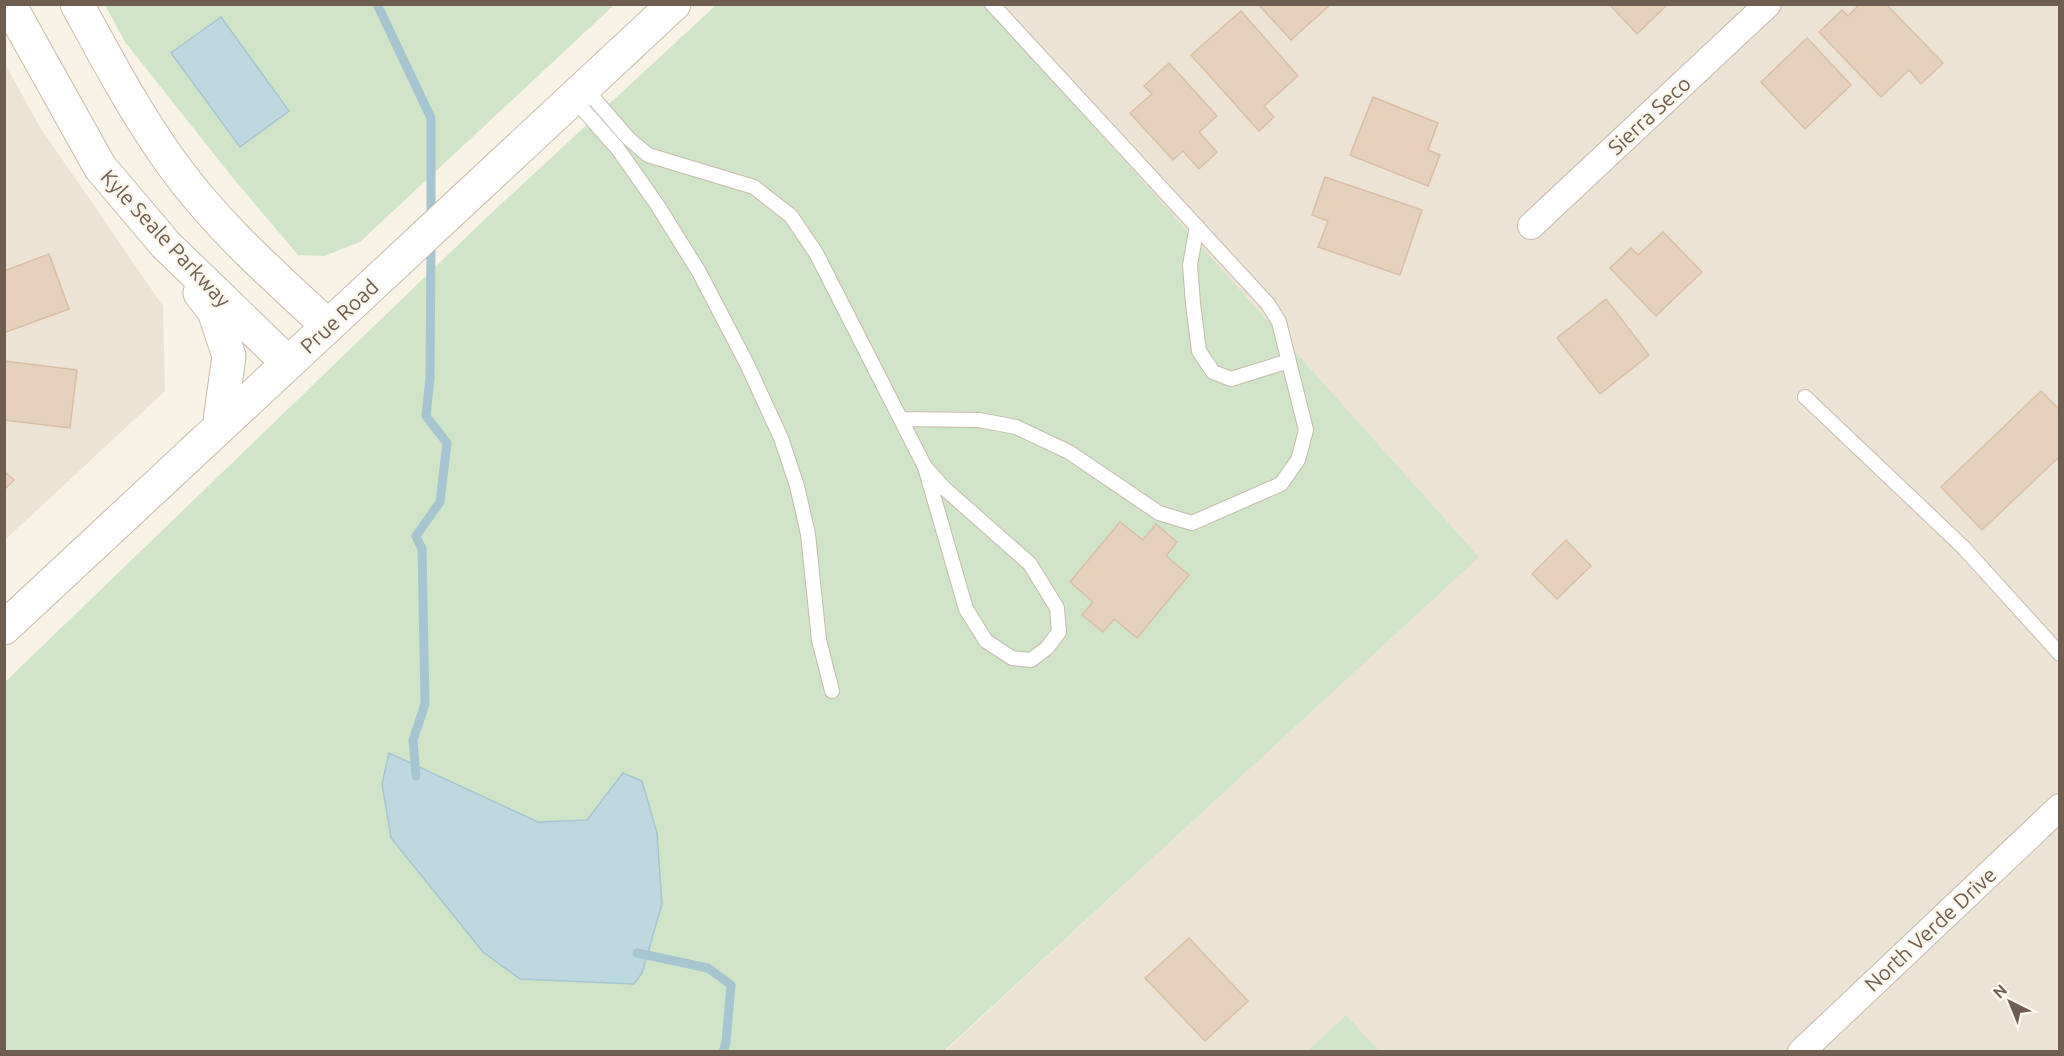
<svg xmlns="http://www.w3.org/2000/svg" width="2064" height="1056" font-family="Ubuntu,sans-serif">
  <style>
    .residential { fill: #ede3d4 }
    .green { fill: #d0e5c7 }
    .water { fill: #bdd8e0; stroke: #a5c6d0; stroke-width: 1.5 }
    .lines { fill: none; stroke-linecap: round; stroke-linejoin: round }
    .stream { stroke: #a5c6d0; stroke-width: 9 }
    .building { fill: #e6d1bd; stroke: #dbbea4; stroke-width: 1.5 }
    .lane-casing { stroke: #c6baac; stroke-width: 16 }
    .street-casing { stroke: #c6baac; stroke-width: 28 }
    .secondary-casing { stroke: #c9bbaa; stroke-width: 35 }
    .lane { stroke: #fff; stroke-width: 14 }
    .street { stroke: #fff; stroke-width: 26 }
    .secondary { stroke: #fff; stroke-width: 33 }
    .labels { text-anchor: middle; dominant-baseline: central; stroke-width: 4.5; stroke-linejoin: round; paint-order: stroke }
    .street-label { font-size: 21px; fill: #6f5d4f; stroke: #fcf7ec }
  </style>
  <rect width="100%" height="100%" fill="#f9f3e6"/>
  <path class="residential" d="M 985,5 L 2059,5 L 2059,1051 L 944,1052 L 1478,557 Z
    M 4,62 L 40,127 L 163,306 L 165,391 L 5,540 Z"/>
  <path class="green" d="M 105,5 L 614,5 L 360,242 L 324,256 L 298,255 L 233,178 L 125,42 Z
    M 716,5 L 985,5 L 1479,557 L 944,1051 L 5,1051 L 4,683 L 486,218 Z
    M 1346,1015 L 1379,1051 L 1308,1051 Z"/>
  <path class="water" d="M 221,17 L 289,111 L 240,147 L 171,53 Z
    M 389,753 L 538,822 L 587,820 L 623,773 L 642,781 L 657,833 L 662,904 L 642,973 L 634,984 L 520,979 L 483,952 L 391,838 L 382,784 Z"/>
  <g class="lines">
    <path class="stream" d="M 377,4 L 431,118 L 431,218
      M 416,776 L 413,740 L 425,704 L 422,549 L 416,536 L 440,502 L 447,443 L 426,416 L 430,378 L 431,241
      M 637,953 L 708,968 L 731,985 L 726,1042 L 723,1052"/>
  </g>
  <path class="building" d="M 1258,4 L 1331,4 L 1291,40 Z
    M 1609,4 L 1668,4 L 1637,34 Z
    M 1860,4 L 1886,4 L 1943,63 L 1921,84 L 1909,70 L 1881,97 L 1819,32 L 1842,10 L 1848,16 Z
    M 1241,11 L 1298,76 L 1264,106 L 1274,117 L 1259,131 L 1191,55 Z
    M 1807,38 L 1851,85 L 1805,129 L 1761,82 Z
    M 1169,63 L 1217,116 L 1199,132 L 1217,152 L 1199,169 L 1183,151 L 1173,160 L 1130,113 L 1152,94 L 1144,86 Z
    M 1373,97 L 1438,123 L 1428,150 L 1440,155 L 1428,186 L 1350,155 Z
    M 1325,177 L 1422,210 L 1400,275 L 1318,247 L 1328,221 L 1312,215 Z
    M 1663,232 L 1702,272 L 1656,316 L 1610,268 L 1631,248 L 1638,255 Z
    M 49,254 L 69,309 L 6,332 L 4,328 L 4,271 Z
    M 1606,299 L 1649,355 L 1600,394 L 1557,338 Z
    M 4,361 L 77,370 L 70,428 L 4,420 Z
    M 2041,391 L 2060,410 L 2060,456 L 1982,530 L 1941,487 Z
    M 4,471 L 14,480 L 4,490 Z
    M 1120,522 L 1143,540 L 1156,524 L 1177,542 L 1166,556 L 1189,575 L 1137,638 L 1114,619 L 1103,632 L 1082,615 L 1093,602 L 1070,582 Z
    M 1566,540 L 1591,566 L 1557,599 L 1532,574 Z
    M 1189,938 L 1248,1001 L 1205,1041 L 1145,978 Z"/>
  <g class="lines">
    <g class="lane-casing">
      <path id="lane" d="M 584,87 L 628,138 L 648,155 L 754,187 L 791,216 L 816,253 L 925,467 L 944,488 L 1030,564 L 1057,608 L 1059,632 L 1047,648 L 1031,660 L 1012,658 L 986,641 L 966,609 L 925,467
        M 573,98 L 618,149 L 658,206 L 699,272 L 747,364 L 781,438 L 797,486 L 808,534 L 819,640 L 832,691
        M 1197,226 L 1190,265 L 1193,303 L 1199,351 L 1213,372 L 1231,379 L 1289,361
        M 1805,397 L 1963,547 L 2060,654
        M 901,419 L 979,420 L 1016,427 L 1069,452 L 1159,513 L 1192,523 L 1281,484 L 1298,460 L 1306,430 L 1279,322 L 1268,304 L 992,4"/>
    </g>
    <g class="street-casing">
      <path id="street" d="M 1531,226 L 1768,4
        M 1801,1052 L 2060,807"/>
    </g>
    <g class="secondary-casing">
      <path id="secondary" d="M 9,4 L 100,167 L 166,245 L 288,363
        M 77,4 C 107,59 136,114 173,165 C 217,226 273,275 328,326
        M 200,293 L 214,311 L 229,356 L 219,428
        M 4,628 L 674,4"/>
    </g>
    <use href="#lane" class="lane"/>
    <use href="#street" class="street"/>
    <use href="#secondary" class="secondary"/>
  </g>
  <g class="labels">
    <g class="street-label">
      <text transform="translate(1649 115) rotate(-43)">Sierra Seco</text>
      <text transform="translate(166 238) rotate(47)">Kyle Seale Parkway</text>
      <text transform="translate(339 316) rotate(-43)">Prue Road</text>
      <text transform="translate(1930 929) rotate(-43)">North Verde Drive</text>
    </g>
  </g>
  <rect width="2064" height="1056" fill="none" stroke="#6f5d4f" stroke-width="12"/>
  <g transform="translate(2010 1002) rotate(317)" stroke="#fcf7ec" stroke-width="4.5" paint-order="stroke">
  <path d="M0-4.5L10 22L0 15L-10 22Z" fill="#6f5d4f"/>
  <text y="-9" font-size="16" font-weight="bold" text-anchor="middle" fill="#6f5d4f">N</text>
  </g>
</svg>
